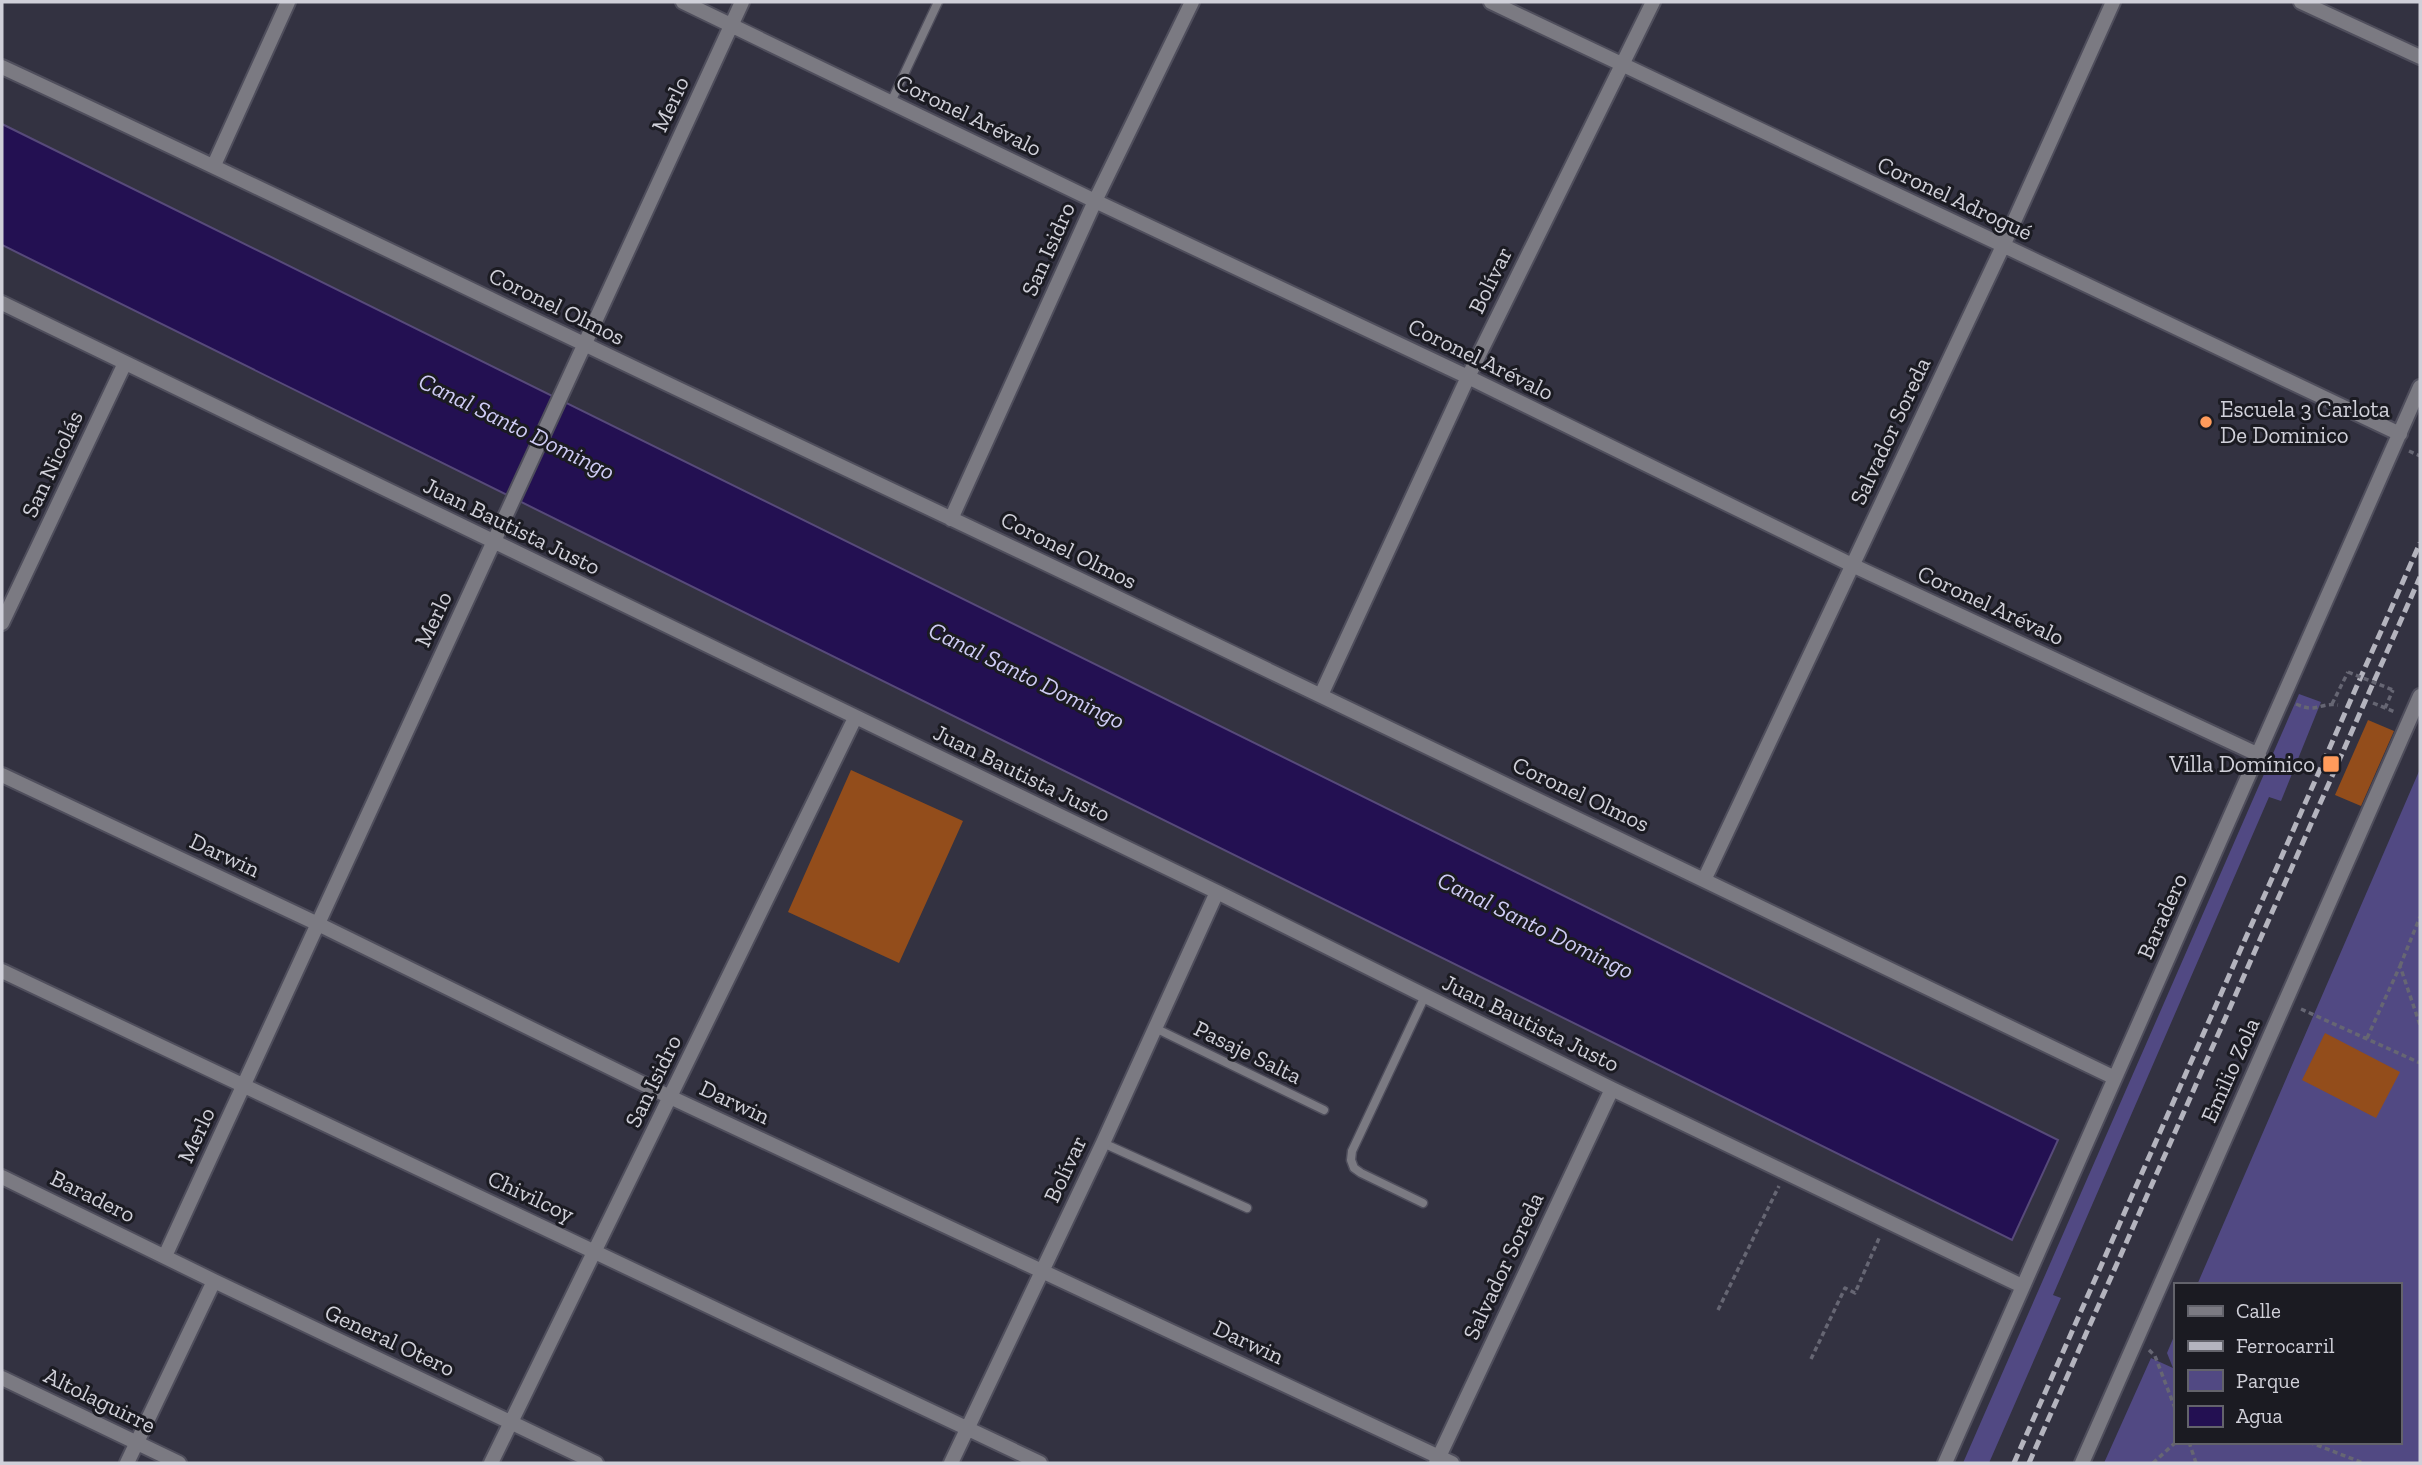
<svg xmlns="http://www.w3.org/2000/svg" width="2422" height="1465" font-family="'Zilla Slab',serif">
  <style>
    .green { fill: #514983 }
    .water { fill: #231052; stroke: #574a7a; stroke-width: 2 }
    .building { fill: #934d1b }
    .lines { fill: none; stroke-linecap: round; stroke-linejoin: round }
    .service-casing { stroke: #4f4e5c; stroke-width: 11 }
    .minor-casing { stroke: #4f4e5c; stroke-width: 18 }
    .path { stroke: #666673; stroke-width: 3.5; stroke-dasharray: 5 3.5; stroke-linecap: butt }
    .service { stroke: #7b7a82; stroke-width: 8 }
    .minor { stroke: #7b7a82; stroke-width: 14 }
    .rail { stroke: #b4b4be; stroke-width: 5; stroke-dasharray: 10 5; stroke-linecap: butt }
    .path-bridge { stroke: #666673; stroke-width: 3.5; stroke-dasharray: 5 3.5; stroke-linecap: butt }
    .poi-dot { fill: #ff9b5b; stroke: #1b1b22; stroke-width: 2.5 }
    .labels { text-anchor: middle; dominant-baseline: central; stroke-width: 6; stroke-linejoin: round; paint-order: stroke }
    .street-label { font-size: 23px; fill: #d0d0d9; stroke: #1b1b22 }
    .poi-label { font-size: 23px; fill: #d0d0d9; stroke: #1b1b22; text-anchor: start }
    .water-label { font-size: 24px; font-style: italic; fill: #cfccf5; stroke: #1b1b22 }
  </style>
  <rect width="100%" height="100%" fill="#333241"/>
  <path class="green" d="M 2299,694 L 2321,702 L 2281,801 L 2269,797 L 2053,1295 L 2061,1298 L 1989,1463 L 1963,1463 Z
    M 2420,769 L 2420,1463 L 2104,1463 L 2151,1358 L 2173,1368 L 2167,1353 L 2175,1334 L 2175,1442 L 2399,1442 L 2399,1285 L 2197,1285 Z"/>
  <path class="water" d="M 2,124 L 2058,1140 L 2012,1240 L 2,245 Z"/>
  <path class="building" d="M 2368,720 L 2394,731 L 2361,806 L 2335,795 Z
    M 851,770 L 963,821 L 899,963 L 788,912 Z
    M 2325,1033 L 2400,1072 L 2376,1118 L 2302,1080 Z"/>
  <g class="lines">
    <g class="service-casing">
      <path id="service" d="M 891,102 L 938,2
        M 1155,1028 L 1324,1110
        M 1103,1143 L 1247,1208
        M 1423,1203 L 1361,1173 L 1354,1168 L 1351,1160 L 1352,1151 L 1425,996"/>
    </g>
    <g class="minor-casing">
      <path id="minor" d="M 683,2 L 1095,201 L 1468,377 L 1852,565 L 2259,755
        M 1491,2 L 2400,434
        M 2301,2 L 2420,57
        M 2,67 C 233,174 462,286 693,396 C 1168,621 1642,847 2115,1078
        M 214,165 L 288,2
        M 2,303 L 1217,892 L 1612,1089 L 2022,1286
        M 951,519 L 1095,201 L 1192,2
        M 2,623 L 125,363
        M 1321,695 L 1468,377 L 1653,2
        M 2,775 L 318,924 L 670,1097 L 1452,1463
        M 1705,878 L 2003,246 L 2113,2
        M 2,971 L 1040,1463
        M 2,1177 L 214,1281 L 596,1463
        M 165,1256 L 742,2
        M 2,1378 L 179,1463
        M 127,1463 L 214,1281
        M 491,1463 L 855,718
        M 951,1463 L 1103,1143 L 1217,892
        M 1436,1463 L 1612,1089
        M 1945,1463 L 2420,387
        M 2082,1463 L 2420,696"/>
    </g>
    <path class="path" d="M 2409,451 L 2420,456
      M 2373,703 L 2395,712
      M 2296,704 C 2318,714 2319,702 2338,705
      M 2332,704 L 2348,672
      M 2385,708 L 2393,690
      M 2400,966 L 2420,917
      M 2301,1009 L 2420,1063
      M 2367,1038 L 2400,966 L 2420,1025
      M 1718,1310 L 1779,1186
      M 2149,1350 L 2155,1356 L 2175,1408
      M 1811,1359 L 1845,1288 L 1855,1293 L 1880,1236
      M 2189,1442 L 2196,1463
      M 2309,1442 L 2363,1463
      M 2153,1463 L 2176,1442"/>
    <use href="#service" class="service"/>
    <use href="#minor" class="minor"/>
    <path class="rail" d="M 2014,1463 L 2420,543
      M 2029,1463 L 2420,577"/>
    <path class="path-bridge" d="M 2348,672 L 2393,690"/>
  </g>
  <g class="poi-dot">
    <circle cx="2206" cy="422" r="7"/>
    <rect x="2322" y="755" width="18" height="18" rx="3.5"/>
  </g>
  <g class="labels">
    <g class="street-label">
      <text transform="translate(670 104) rotate(-65)">Merlo</text>
      <text transform="translate(969 115) rotate(26)">Coronel Arévalo</text>
      <text transform="translate(1955 198) rotate(25)">Coronel Adrogué</text>
      <text transform="translate(1048 249) rotate(-66)">San Isidro</text>
      <text transform="translate(1490 280) rotate(-64)">Bolívar</text>
      <text transform="translate(557 306) rotate(26)">Coronel Olmos</text>
      <text transform="translate(1481 359) rotate(26)">Coronel Arévalo</text>
      <text transform="translate(1890 431) rotate(-65)">Salvador Soreda</text>
      <text transform="translate(52 464) rotate(-65)">San Nicolás</text>
      <text transform="translate(512 526) rotate(26)">Juan Bautista Justo</text>
      <text transform="translate(1069 550) rotate(26)">Coronel Olmos</text>
      <text transform="translate(1991 605) rotate(25)">Coronel Arévalo</text>
      <text transform="translate(433 619) rotate(-65)">Merlo</text>
      <text transform="translate(1022 773) rotate(26)">Juan Bautista Justo</text>
      <text transform="translate(1581 794) rotate(25)">Coronel Olmos</text>
      <text transform="translate(225 855) rotate(25)">Darwin</text>
      <text transform="translate(2162 916) rotate(-66)">Baradero</text>
      <text transform="translate(1531 1023) rotate(26)">Juan Bautista Justo</text>
      <text transform="translate(1248 1052) rotate(26)">Pasaje Salta</text>
      <text transform="translate(2230 1070) rotate(-66)">Emilio Zola</text>
      <text transform="translate(653 1081) rotate(-64)">San Isidro</text>
      <text transform="translate(735 1102) rotate(25)">Darwin</text>
      <text transform="translate(196 1135) rotate(-65)">Merlo</text>
      <text transform="translate(1065 1169) rotate(-65)">Bolívar</text>
      <text transform="translate(93 1196) rotate(26)">Baradero</text>
      <text transform="translate(531 1196) rotate(25)">Chivilcoy</text>
      <text transform="translate(1503 1266) rotate(-65)">Salvador Soreda</text>
      <text transform="translate(390 1340) rotate(25)">General Otero</text>
      <text transform="translate(1249 1342) rotate(25)">Darwin</text>
      <text transform="translate(100 1400) rotate(26)">Altolaguirre</text>
    </g>
    <g class="poi-label">
      <text x="2220" y="409">Escuela 3 Carlota<tspan x="2220" dy="26">De Dominico</tspan></text>
      <text x="2315" y="764" text-anchor="end">Villa Domínico</text>
    </g>
    <g class="water-label">
      <text transform="translate(517 426) rotate(26)">Canal Santo Domingo</text>
      <text transform="translate(1027 675) rotate(26)">Canal Santo Domingo</text>
      <text transform="translate(1536 925) rotate(26)">Canal Santo Domingo</text>
    </g>
  </g>
  <rect width="2422" height="1465" fill="none" stroke="#d0d0d9" stroke-width="7"/>
  <rect x="2174" y="1283" width="228" height="161" fill="#1b1b22" stroke="#63636b" stroke-width="2"/>
  <rect x="2188" y="1306" width="35" height="10" fill="#7b7a82" stroke="#63636b" stroke-width="2"/>
  <text x="2236" y="1318" font-size="21" fill="#d0d0d9">Calle</text>
  <rect x="2188" y="1341" width="35" height="10" fill="#b4b4be" stroke="#63636b" stroke-width="2"/>
  <text x="2236" y="1353" font-size="21" fill="#d0d0d9">Ferrocarril</text>
  <rect x="2188" y="1370" width="35" height="21" fill="#514983" stroke="#63636b" stroke-width="2"/>
  <text x="2236" y="1388" font-size="21" fill="#d0d0d9">Parque</text>
  <rect x="2188" y="1406" width="35" height="21" fill="#231052" stroke="#63636b" stroke-width="2"/>
  <text x="2236" y="1423" font-size="21" fill="#d0d0d9">Agua</text>
</svg>
